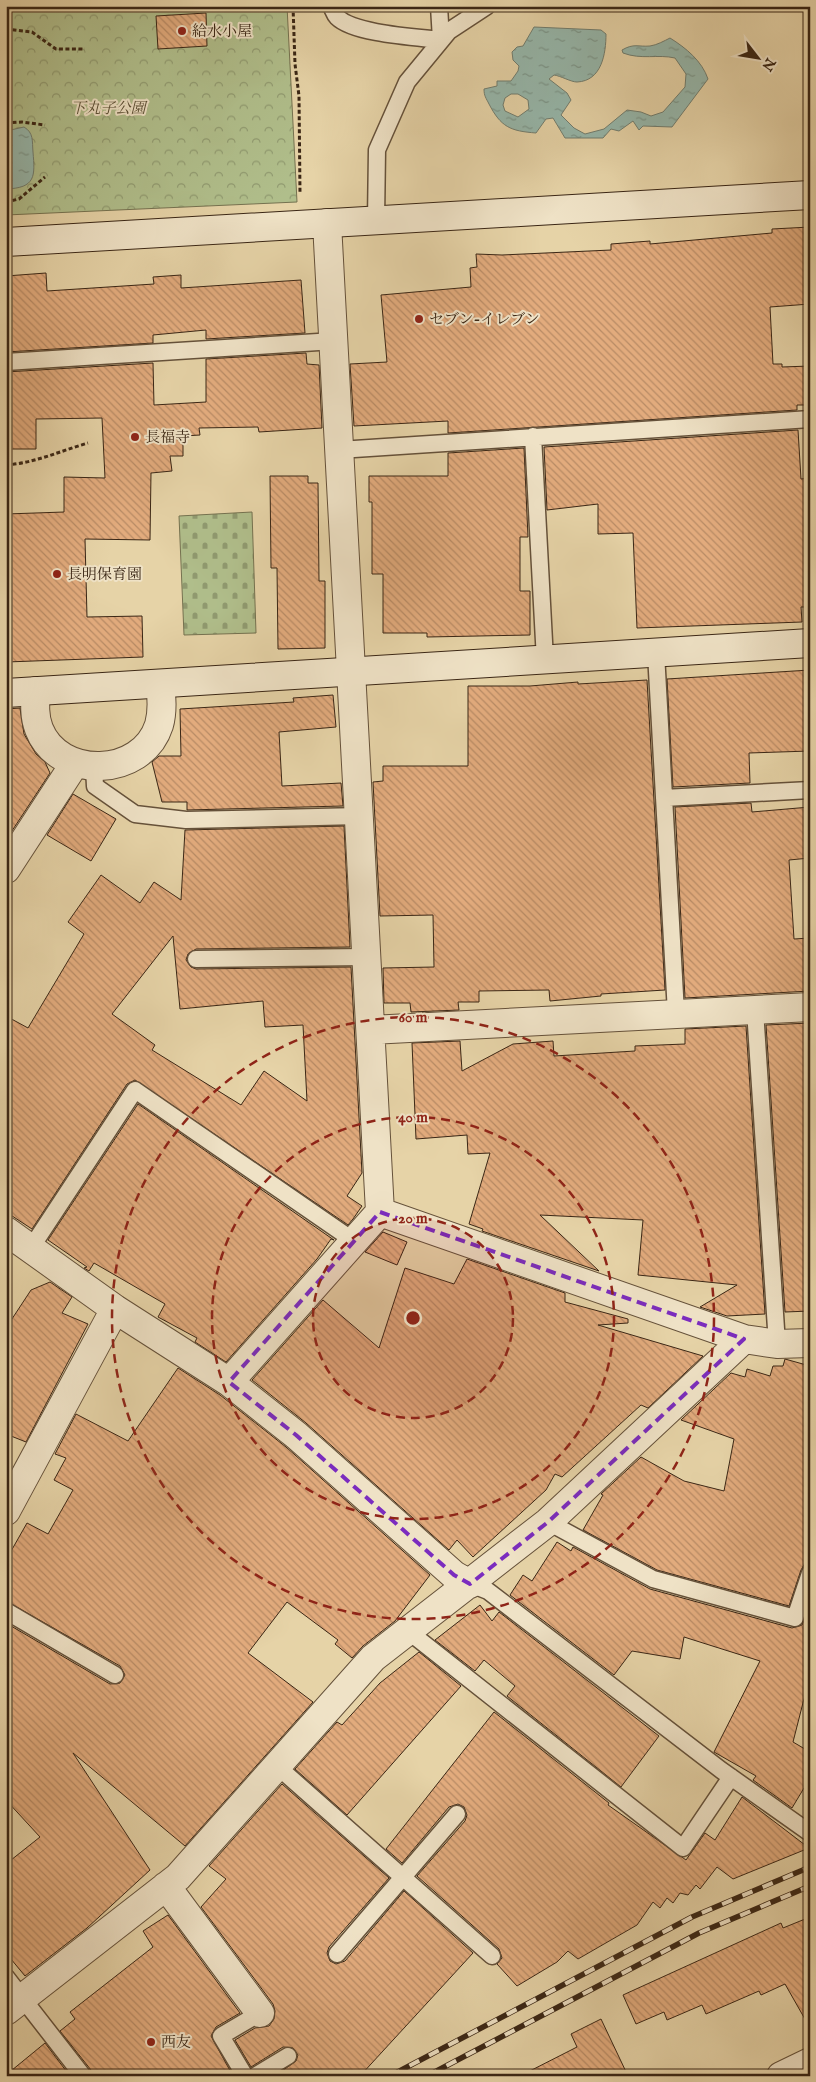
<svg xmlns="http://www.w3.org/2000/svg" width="816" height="2082" font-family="'IM FELL English','Noto Serif JP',serif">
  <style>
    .cemetery { fill: url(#cemetery-stones); stroke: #757250 }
    .park { fill: url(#park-crowns); stroke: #757250 }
    .water { fill: url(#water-ripples); stroke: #717d6f; fill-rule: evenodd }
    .building { fill: url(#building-back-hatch); stroke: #3a2615; fill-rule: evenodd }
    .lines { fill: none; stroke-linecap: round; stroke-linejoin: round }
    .lane-casing { stroke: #65513a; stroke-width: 19 }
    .street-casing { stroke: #65513a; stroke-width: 30 }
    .secondary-casing { stroke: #3a2615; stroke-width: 30 }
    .path { stroke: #3a2615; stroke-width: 3; stroke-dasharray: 4 2.5; stroke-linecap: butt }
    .lane { stroke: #efe2c6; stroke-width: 16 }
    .street { stroke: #efe2c6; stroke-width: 28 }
    .secondary { stroke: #efe2c6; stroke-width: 28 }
    .rail-casing { stroke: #3a2615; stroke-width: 5.5 }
    .rail { stroke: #efe2c6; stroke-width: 4; stroke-dasharray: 11; stroke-linecap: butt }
    .marked { fill: none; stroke: #7b2cbf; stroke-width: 4; stroke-dasharray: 10 6; stroke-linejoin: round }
    .ring { fill: none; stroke: #8f2418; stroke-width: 2.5; stroke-dasharray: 9 6 }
    .poi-dot { fill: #8f2418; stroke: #efe2c6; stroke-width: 2 }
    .labels { text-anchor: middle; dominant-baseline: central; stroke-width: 4; stroke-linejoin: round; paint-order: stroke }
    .poi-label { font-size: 15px; fill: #3a2615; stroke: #efe2c6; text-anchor: start }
    .park-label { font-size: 15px; font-style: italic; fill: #584c32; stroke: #efe2c6 }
    .centre { fill: #8f2418; stroke: #efe2c6; stroke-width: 2.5 }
    .ring-label { font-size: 15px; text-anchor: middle; font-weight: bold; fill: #8f2418; stroke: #efe2c6; stroke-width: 4; stroke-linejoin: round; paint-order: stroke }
  </style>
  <defs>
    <pattern id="cemetery-stones" width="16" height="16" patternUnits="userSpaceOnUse" patternTransform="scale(1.25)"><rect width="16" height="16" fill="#b0be8b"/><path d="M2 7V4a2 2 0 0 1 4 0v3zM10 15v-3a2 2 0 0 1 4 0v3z" fill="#909a70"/></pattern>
    <pattern id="park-crowns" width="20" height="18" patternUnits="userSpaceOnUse" patternTransform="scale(1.25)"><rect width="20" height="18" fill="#b0be8b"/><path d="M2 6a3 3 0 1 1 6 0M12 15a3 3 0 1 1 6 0" fill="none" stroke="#909a70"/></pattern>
    <pattern id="water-ripples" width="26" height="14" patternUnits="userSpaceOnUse" patternTransform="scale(1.25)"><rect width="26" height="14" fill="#96b7ab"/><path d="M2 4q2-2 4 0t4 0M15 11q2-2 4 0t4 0" fill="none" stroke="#7b958a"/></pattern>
    <pattern id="building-back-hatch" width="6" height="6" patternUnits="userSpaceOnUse" patternTransform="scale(1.25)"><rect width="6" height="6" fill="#e2ab7d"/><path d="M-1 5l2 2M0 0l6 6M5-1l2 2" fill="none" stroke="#b88b65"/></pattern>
  </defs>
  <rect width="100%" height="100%" fill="#e6d3a7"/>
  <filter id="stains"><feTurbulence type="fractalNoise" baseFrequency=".004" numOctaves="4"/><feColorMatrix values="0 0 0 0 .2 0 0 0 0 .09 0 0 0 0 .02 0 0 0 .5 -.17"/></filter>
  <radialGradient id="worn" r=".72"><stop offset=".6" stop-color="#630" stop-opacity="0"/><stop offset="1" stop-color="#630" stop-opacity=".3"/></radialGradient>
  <path class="cemetery" d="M 252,512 L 256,633 L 184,635 L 179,516 Z"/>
  <path class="park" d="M 6,6 L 287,6 L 297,202 L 6,215 Z"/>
  <path class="water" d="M 534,27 L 601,30 L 606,34 C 606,53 602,81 577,82 C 571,82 561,76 554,75 L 549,79 L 567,93 L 571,100 L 561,115 L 574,128 L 585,134 L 604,129 L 627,110 L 641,112 L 651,116 L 663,112 L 685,87 L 686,74 L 675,58 C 658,54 641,60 623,53 L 622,50 C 634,43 638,47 650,46 C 657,45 664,41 670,38 C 686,48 702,61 708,79 L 672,127 L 643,126 L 639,130 L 633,121 L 619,131 L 611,129 L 603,138 L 565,138 L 553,118 L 546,119 L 536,133 C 510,131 501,127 489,104 C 486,98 484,96 484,89 L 497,86 L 497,81 L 511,81 L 518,71 L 519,66 L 513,60 L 512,52 L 517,47 L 523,46 ZM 511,94 L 518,94 L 528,100 L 529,109 L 518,117 L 505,111 L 503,105 L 505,98 Z
    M 24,127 C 34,133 32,141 33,152 C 35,176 36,188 6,189 L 6,131 Z"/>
  <path class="building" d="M 206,13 L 207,46 L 158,49 L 156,16 Z
    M 810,227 L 810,304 L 770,307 L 773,364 L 782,364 L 782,367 L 810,366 L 810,405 L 797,405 L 797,410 L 448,433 L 448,421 L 354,426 L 350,364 L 387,362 L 381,295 L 471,287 L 470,268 L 477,267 L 476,254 L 502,255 L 611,250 L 611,244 L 650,241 L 650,244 L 772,233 L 772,229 Z
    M 46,273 L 47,291 L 154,284 L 153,277 L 181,275 L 181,288 L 301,280 L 305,333 L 206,339 L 206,330 L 153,335 L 153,343 L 6,352 L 6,276 Z
    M 306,353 L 307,364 L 319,365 L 322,428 L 259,432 L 258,427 L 199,428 L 200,435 L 183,436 L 183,456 L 170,456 L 172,471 L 151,473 L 150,540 L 85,539 L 87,617 L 142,616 L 143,657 L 6,662 L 6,514 L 64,512 L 64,477 L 105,478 L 102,418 L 36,419 L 36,449 L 6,449 L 6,372 L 153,363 L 154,405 L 206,402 L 206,359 Z
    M 798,430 L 801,479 L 810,478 L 810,607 L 801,607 L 802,622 L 637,628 L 633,533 L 598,534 L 598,504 L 547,510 L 544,447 Z
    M 524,448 L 528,537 L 520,537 L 520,591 L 530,591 L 530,635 L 427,637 L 427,633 L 383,633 L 383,574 L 372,574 L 372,502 L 369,502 L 369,476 L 448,476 L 448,453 Z
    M 270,476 L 308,476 L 308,483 L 318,483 L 319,581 L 325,581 L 325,648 L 278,649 L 277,568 L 271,568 Z
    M 810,670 L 810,751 L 749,753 L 750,783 L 673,787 L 667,679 Z
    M 647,680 L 665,990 L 601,994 L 601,996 L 550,1001 L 549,990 L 479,991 L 479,1002 L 458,1002 L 459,1010 L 411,1012 L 410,1003 L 384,1003 L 383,968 L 434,967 L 433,915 L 380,916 L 373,782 L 383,781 L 383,766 L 468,766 L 468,686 L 530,686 L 578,682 L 578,684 Z
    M 333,695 L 336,727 L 279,732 L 282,786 L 341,783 L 343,806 L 187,810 L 187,802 L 162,802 L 152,762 L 159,756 L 181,756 L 180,709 L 294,702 L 293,698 Z
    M 20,708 L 24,734 L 36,754 L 45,762 L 50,773 L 6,840 L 6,709 Z
    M 73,794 L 116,819 L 91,861 L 47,835 Z
    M 751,803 L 752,812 L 810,807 L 810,858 L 789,860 L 794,939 L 810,938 L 810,991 L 685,998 L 675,807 Z
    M 344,826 L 350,947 L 196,949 L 188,954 L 186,960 L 191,967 L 196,969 L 351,967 L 362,1173 L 347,1196 L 362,1206 L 353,1219 L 348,1225 L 135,1080 L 127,1084 L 32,1229 L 6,1212 L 6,1016 L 28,1028 L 84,934 L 68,922 L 101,875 L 140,903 L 154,882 L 181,900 L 185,830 ZM 173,936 L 180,1009 L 263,1001 L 265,1027 L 303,1025 L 307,1101 L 264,1071 L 241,1105 L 152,1050 L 155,1045 L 112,1014 Z
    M 810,1023 L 810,1311 L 785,1312 L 766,1025 Z
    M 746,1026 L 765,1314 L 727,1316 L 700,1307 L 737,1285 L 638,1275 L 643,1220 L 540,1215 L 599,1271 L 482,1231 L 483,1229 L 469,1224 L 490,1153 L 468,1154 L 467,1135 L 416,1139 L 412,1043 L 460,1041 L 462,1071 L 513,1044 L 553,1041 L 554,1056 L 635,1051 L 635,1046 L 685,1044 L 685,1029 Z
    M 138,1104 L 334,1240 L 331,1239 L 317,1259 L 226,1362 L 195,1342 L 197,1338 L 158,1317 L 165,1304 L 94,1263 L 89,1271 L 84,1268 L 87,1267 L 48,1240 Z
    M 383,1232 L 407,1242 L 397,1265 L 365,1252 Z
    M 467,1259 L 565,1293 L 565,1302 L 628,1319 L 628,1323 L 598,1325 L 703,1356 L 648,1408 L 641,1405 L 562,1477 L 555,1474 L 546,1490 L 473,1557 L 457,1540 L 449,1550 L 306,1423 L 252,1380 L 323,1300 L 379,1348 L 405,1268 L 454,1284 Z
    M 50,1282 L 72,1297 L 62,1313 L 88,1324 L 26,1442 L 6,1434 L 6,1328 L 31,1290 Z
    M 785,1359 L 810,1366 L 810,1530 L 804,1565 L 801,1570 L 789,1606 L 657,1570 L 583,1530 L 603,1495 L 601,1494 L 641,1457 L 684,1481 L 724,1491 L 734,1439 L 681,1420 L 731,1373 L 745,1377 L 747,1369 L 770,1376 L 773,1366 L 783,1366 Z
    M 178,1368 L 220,1395 L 286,1447 L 430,1575 L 395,1621 L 363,1646 L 352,1658 L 335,1644 L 338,1640 L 287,1602 L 248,1653 L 313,1702 L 185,1846 L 73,1753 L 150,1870 L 87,1928 L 25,1976 L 6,1953 L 6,1864 L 40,1837 L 6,1800 L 6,1623 L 110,1684 L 120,1683 L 125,1675 L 120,1666 L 6,1601 L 6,1560 L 27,1523 L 48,1534 L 73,1490 L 54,1480 L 66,1458 L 55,1454 L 76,1414 L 128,1441 Z
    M 557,1542 L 571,1551 L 573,1547 L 650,1589 L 792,1628 L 802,1625 L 810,1605 L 810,1692 L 806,1691 L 793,1742 L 810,1752 L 810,1778 L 792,1808 L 753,1780 L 756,1776 L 714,1752 L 760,1661 L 684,1637 L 680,1659 L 632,1651 L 614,1675 L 510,1595 L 523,1575 L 532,1581 Z
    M 480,1605 L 492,1621 L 499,1612 L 659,1736 L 621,1787 L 507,1696 L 515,1686 L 484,1660 L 475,1671 L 435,1640 Z
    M 419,1652 L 461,1686 L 347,1815 L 295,1769 L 337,1722 L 342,1725 L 380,1683 Z
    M 494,1712 L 609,1803 L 608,1805 L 686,1860 L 705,1833 L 715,1840 L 742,1797 L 809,1848 L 733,1879 L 717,1867 L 700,1889 L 696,1885 L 688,1895 L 680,1893 L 673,1903 L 667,1898 L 660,1908 L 653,1902 L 637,1925 L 578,1959 L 568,1951 L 557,1962 L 517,1986 L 497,1964 L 502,1958 L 499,1949 L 417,1876 L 465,1821 L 467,1815 L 464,1807 L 458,1804 L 449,1807 L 402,1863 L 386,1849 Z
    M 282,1784 L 389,1878 L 329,1947 L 327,1953 L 330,1961 L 336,1964 L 345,1961 L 404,1891 L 473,1953 L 360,2076 L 275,2076 L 296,2061 L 298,2055 L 293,2048 L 283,2047 L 251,2067 L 235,2040 L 255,2028 L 269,2026 L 274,2019 L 275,2011 L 273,2004 L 201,1907 L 226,1879 L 209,1866 Z
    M 168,1915 L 240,2013 L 216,2027 L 211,2036 L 233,2076 L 93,2076 L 91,2070 L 60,2031 L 75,2019 L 70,2012 L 153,1947 L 143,1931 Z
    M 810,1917 L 810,2028 L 785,1984 L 761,1995 L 759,1991 L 706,2014 L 702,2005 L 667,2020 L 664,2012 L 636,2024 L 623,1995 L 781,1923 L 783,1928 Z
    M 601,2019 L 628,2076 L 520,2076 L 577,2047 L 571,2034 Z
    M 45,2043 L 70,2076 L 6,2076 L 6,2075 Z"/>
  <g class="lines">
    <g class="lane-casing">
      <path id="lane" d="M 331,6 C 333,9 334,14 337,17 C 354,34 416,37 441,40 L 439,6
        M 376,220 L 377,150 L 407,82 L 449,31 L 487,6
        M 6,362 L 334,341
        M 533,436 L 545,660
        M 339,450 L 810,419
        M 656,653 L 676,1013
        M 94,767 L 95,786 L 135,814 L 186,820 L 360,816
        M 664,798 L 810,790
        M 196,959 L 366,957
        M 755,1010 L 777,1344
        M 31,1248 L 135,1090 L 354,1241
        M 548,1522 L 653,1579 L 795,1618 L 810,1573
        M 470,1584 L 488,1591 L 721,1770 L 810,1833
        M 6,1611 L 115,1675
        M 408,1631 L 683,1848 L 731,1777
        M 277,1766 L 492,1956
        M 337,1954 L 457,1814
        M 6,1977 L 83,2076
        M 245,2076 L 221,2036 L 260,2013
        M 255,2076 L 288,2056"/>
    </g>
    <g class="street-casing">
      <path id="street" d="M 36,691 C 35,704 34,716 39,729 C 59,780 142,778 159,725 C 163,711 162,698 160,684
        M 6,869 L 75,763
        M 371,1030 L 810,1007
        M 380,1212 L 744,1339
        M 6,1231 L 115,1309 L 229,1382 L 296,1435 L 454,1575 L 470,1584
        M 229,1382 L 380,1212 L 327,223
        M 6,1511 L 115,1309
        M 166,1886 L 260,2013
        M 6,2011 L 178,1877 L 373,1658 L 548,1522 L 744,1339 L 777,1344 L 810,1343
        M 781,2076 L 810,2062"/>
    </g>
    <g class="secondary-casing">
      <path id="secondary" d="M 6,242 L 810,195
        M 6,693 L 810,643"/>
    </g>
    <path class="path" d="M 293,6 L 295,64 L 299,96 L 300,193
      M 6,29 L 32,32 L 56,49 L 85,49
      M 6,123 L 22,122 L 45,125
      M 6,202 L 19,199 L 45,177
      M 6,465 C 35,463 60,451 88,443"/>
    <use href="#lane" class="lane"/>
    <use href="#street" class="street"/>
    <use href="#secondary" class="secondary"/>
    <g class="rail-casing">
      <path id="rail" d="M 390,2076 L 692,1917 L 810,1867
        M 427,2076 L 699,1933 L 810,1886"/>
    </g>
    <use href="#rail" class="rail"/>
  </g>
  <path class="marked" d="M 380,1212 L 744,1339 L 548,1522 L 470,1584 L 454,1575 L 296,1435 L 229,1382 Z"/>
  <circle cx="413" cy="1318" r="100" fill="#8f2418" fill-opacity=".12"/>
  <g class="ring">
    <circle cx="413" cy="1318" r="100"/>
    <circle cx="413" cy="1318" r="201"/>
    <circle cx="413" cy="1318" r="301"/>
  </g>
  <g class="poi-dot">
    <circle cx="182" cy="31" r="5"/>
    <circle cx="419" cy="319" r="5"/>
    <circle cx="135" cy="437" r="5"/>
    <circle cx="57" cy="574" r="5"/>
    <circle cx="151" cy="2042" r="5"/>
  </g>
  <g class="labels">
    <g class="poi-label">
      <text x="192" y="31">給水小屋</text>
      <text x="429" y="319">セブン-イレブン</text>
      <text x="145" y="437">長福寺</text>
      <text x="67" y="574">長明保育園</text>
      <text x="161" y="2042">西友</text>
    </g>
    <g class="park-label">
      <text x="108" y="108">下丸子公園</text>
    </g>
  </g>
  <circle cx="413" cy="1318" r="8" class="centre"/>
  <g class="ring-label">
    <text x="413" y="1022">60 m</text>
    <text x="413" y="1122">40 m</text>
    <text x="413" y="1223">20 m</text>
  </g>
  <rect width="816" height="2082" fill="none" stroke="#e6d3a7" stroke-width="25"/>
  <rect x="8" y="8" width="801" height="2067" fill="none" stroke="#3a2615" stroke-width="2.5"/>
  <rect x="12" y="12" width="791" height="2057" fill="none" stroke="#3a2615"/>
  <g transform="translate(758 58) rotate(121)" stroke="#efe2c6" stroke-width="4" paint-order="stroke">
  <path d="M0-4L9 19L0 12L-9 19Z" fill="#3a2615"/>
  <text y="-8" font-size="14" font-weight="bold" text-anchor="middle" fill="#3a2615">N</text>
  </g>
  <rect width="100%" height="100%" filter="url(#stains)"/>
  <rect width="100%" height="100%" fill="url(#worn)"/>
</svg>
